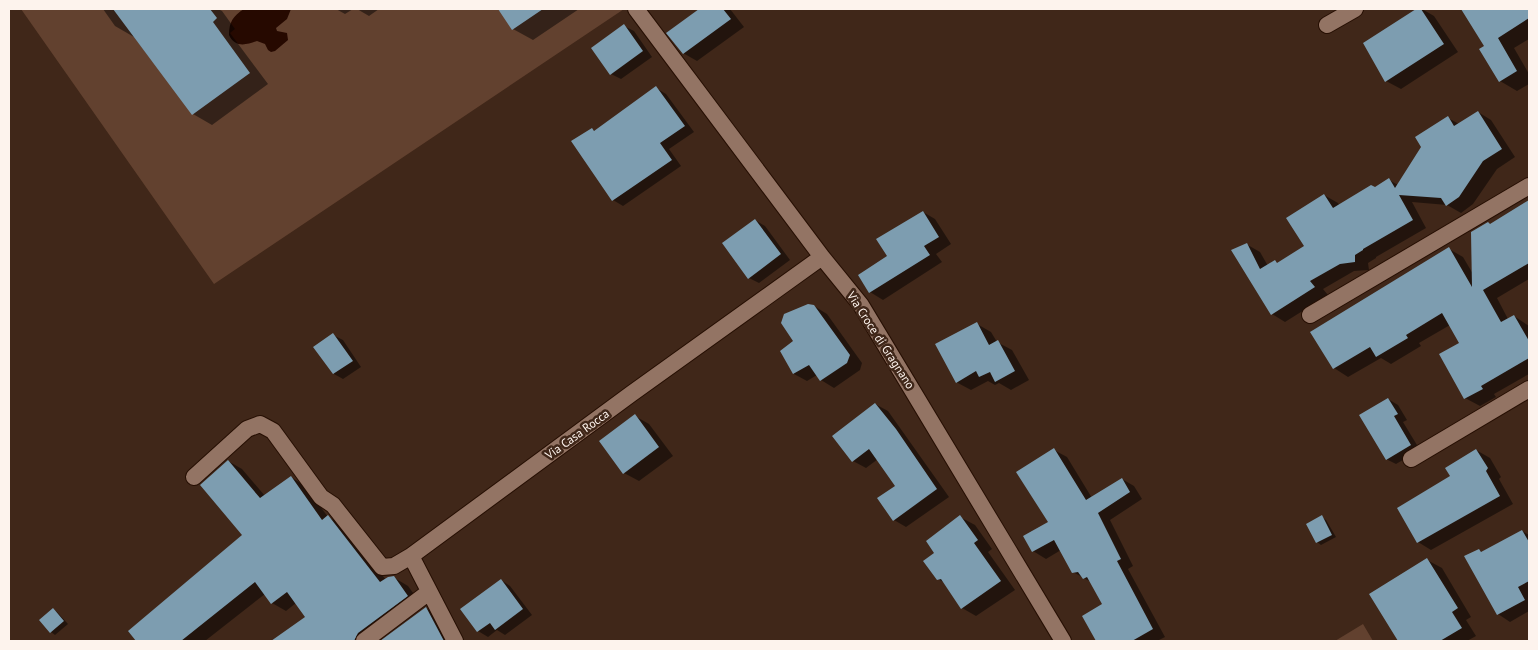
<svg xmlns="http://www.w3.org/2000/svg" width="1538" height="650" font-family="'PT Sans',sans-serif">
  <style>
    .green { fill: #62412f }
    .water { fill: #260900 }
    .shadow { fill: #0007 }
    .building { fill: #7d9db0 }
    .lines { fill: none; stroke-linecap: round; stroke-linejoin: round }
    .street-casing { stroke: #260f03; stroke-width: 18 }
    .street { stroke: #937464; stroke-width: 16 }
    .labels { text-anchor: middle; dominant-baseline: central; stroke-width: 5; stroke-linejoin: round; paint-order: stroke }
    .street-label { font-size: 12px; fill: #fdf3ed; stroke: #402719 }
  </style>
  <rect width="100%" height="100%" fill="#402719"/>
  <path class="green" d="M 21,9 L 624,9 L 214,284 Z
    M 1363,624 L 1373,641 L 1335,641 Z"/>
  <path class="water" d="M 244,9 L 291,9 L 287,19 L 276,28 L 277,31 L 287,33 L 288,40 L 275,51 L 271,52 L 268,50 L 265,44 L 257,41 C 246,45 235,48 229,35 C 229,22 233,16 244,9 Z"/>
  <path class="shadow" d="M 103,9 L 218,9 L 222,11 L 235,29 L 230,33 L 268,84 L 212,125 L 193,114 L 134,37 L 115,26 Z
    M 336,9 L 353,9 L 345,14 Z
    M 357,9 L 379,9 L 369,16 Z
    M 499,9 L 579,9 L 533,40 L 513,29 Z
    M 701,9 L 730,9 L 744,27 L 697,61 L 683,53 L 668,33 Z
    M 1418,9 L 1422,9 L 1434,16 L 1458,52 L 1401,89 L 1386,81 L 1365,43 Z
    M 1463,9 L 1529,9 L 1529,39 L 1514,48 L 1529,74 L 1529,84 L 1517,91 L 1500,81 L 1486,46 Z
    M 624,26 L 634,31 L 652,57 L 621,79 L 611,74 Z
    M 656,88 L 666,94 L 694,132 L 669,149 L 681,166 L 623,206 L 613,200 L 573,141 L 592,130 L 596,131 Z
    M 1478,112 L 1491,120 L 1515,157 L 1497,169 L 1473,204 L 1461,213 L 1447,205 L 1412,202 L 1426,228 L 1376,257 L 1376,258 L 1368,263 L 1369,270 L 1354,271 L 1323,289 L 1328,295 L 1285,322 L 1272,314 L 1246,244 L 1260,252 L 1268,266 L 1278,264 L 1305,247 L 1324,195 L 1338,203 L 1340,206 L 1389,180 L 1398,185 L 1448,118 L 1459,124 Z
    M 1529,202 L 1529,279 L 1497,298 L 1508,319 L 1514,316 L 1529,326 L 1529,374 L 1494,394 L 1496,397 L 1480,406 L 1465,398 L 1461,343 L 1450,325 L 1419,343 L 1421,346 L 1391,364 L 1381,358 L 1348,377 L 1334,368 L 1449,249 L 1463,257 L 1473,274 L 1491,225 Z
    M 923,212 L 935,219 L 951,244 L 936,254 L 942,262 L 883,300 L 870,292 L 860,275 L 889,257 Z
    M 755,220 L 765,226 L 790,260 L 759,283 L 749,278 Z
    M 814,306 L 827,314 L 862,363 L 860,370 L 834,388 L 821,380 L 817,375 L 807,381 L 794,374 L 781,352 L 795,342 Z
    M 977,324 L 991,332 L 997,342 L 1012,350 L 1029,380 L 1011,390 L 999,383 L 995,385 L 988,381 L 971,390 L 956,382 Z
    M 333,335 L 343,340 L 361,367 L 343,379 L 334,374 Z
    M 1388,399 L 1398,405 L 1407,420 L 1403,422 L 1420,450 L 1396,464 L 1386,459 Z
    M 875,404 L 888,411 L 949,497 L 906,527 L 894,520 L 896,486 L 878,459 L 866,468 L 853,461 L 834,436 Z
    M 635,416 L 649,424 L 673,456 L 639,481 L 624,473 L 601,441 Z
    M 1054,450 L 1067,457 L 1092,498 L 1122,479 L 1134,486 L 1142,499 L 1110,520 L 1133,566 L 1128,569 L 1165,637 L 1157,641 L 1097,641 L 1084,616 L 1104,605 L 1091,582 L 1073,572 L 1061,550 L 1046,559 L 1033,551 L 1025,537 L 1050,522 Z
    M 1476,450 L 1490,458 L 1501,477 L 1499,479 L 1513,504 L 1431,550 L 1418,542 Z
    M 228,461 L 242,469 L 265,496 L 291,477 L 305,486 L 328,517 L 343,525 L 386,580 L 393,577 L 408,586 L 421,604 L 372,641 L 273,641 L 307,617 L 296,603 L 286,611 L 272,603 L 265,594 L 205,641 L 138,641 L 129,631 L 243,535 Z
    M 960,517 L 975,525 L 992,549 L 988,552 L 1015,590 L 976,616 L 962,608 L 945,583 L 938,579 L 936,553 Z
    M 1322,517 L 1326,520 L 1336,537 L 1321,545 L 1317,542 Z
    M 1522,531 L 1529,535 L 1529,611 L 1510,622 L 1498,614 L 1479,550 L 1483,553 Z
    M 1427,560 L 1442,568 L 1471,617 L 1466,620 L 1476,636 L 1467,641 L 1399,641 L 1371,594 Z
    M 501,580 L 510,586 L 532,615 L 505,635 L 497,630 L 488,637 L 478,631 Z
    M 426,608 L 439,616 L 453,641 L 382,641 Z
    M 53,610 L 57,612 L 68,624 L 55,635 L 51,632 Z"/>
  <path class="building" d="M 113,9 L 210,9 L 217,18 L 213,22 L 250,73 L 192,115 Z
    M 498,9 L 543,9 L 512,30 Z
    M 699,9 L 723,9 L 731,19 L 683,54 L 666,33 Z
    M 1416,9 L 1421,9 L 1444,44 L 1385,82 L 1363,43 Z
    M 1461,9 L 1529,9 L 1529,18 L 1498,38 L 1517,71 L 1499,82 L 1479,49 L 1484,46 Z
    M 624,24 L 643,51 L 610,75 L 591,48 Z
    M 656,86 L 685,126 L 660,143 L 672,160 L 612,201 L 571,141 L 592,128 L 594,131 Z
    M 1478,111 L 1502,149 L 1483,161 L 1459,197 L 1446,206 L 1441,198 L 1399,195 L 1413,220 L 1363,249 L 1363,250 L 1355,255 L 1355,262 L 1340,264 L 1310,281 L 1315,287 L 1271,315 L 1231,250 L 1247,243 L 1260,269 L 1275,260 L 1277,263 L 1304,246 L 1286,218 L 1324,194 L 1333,208 L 1371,185 L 1375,187 L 1389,178 L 1395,188 L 1421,147 L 1415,137 L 1448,116 L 1454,126 Z
    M 1529,200 L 1529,263 L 1483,290 L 1501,322 L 1514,315 L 1529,341 L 1529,358 L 1481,386 L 1483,389 L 1464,399 L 1439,354 L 1459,343 L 1442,313 L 1406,335 L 1408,338 L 1376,357 L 1370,347 L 1333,369 L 1310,332 L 1449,247 L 1472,287 L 1471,232 L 1488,222 L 1490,224 Z
    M 923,211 L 939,237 L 924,246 L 930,255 L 869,293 L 858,275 L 887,256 L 876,239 Z
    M 755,219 L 781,254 L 748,279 L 722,243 Z
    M 808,304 L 814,305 L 850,355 L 847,363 L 820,381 L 809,365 L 793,374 L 780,351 L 793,341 L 781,323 L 784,314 Z
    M 977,322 L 989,345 L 998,340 L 1015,371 L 995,382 L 990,372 L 979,377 L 976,371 L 956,383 L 935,344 Z
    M 333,333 L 353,361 L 333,374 L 313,347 Z
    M 1388,398 L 1398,414 L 1394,416 L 1411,445 L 1386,460 L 1359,415 Z
    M 875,403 L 896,429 L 937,489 L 893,521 L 877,498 L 895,486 L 869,449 L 852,462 L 832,436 Z
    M 635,414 L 659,447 L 623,474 L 599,441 Z
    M 1054,448 L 1086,500 L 1122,478 L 1130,492 L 1098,513 L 1121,559 L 1117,561 L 1153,629 L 1132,641 L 1096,641 L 1082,616 L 1102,604 L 1087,577 L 1083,579 L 1078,572 L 1072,573 L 1054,540 L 1032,552 L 1023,536 L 1048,522 L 1016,472 Z
    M 1476,449 L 1488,468 L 1486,471 L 1500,496 L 1417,543 L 1397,508 L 1450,476 L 1445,468 Z
    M 228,460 L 260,498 L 291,476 L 322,520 L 328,515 L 380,582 L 388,577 L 394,576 L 408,596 L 358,633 L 354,641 L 271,641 L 305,617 L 287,592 L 271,604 L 255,582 L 181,641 L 136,641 L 128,631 L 242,535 L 200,485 Z
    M 960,515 L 978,540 L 974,543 L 1001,581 L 961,609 L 941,579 L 937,580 L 923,561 L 934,553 L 926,541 Z
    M 1322,515 L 1332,535 L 1316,543 L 1306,524 Z
    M 1522,530 L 1529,542 L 1529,581 L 1518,587 L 1525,600 L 1497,615 L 1464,556 L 1479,549 L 1481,552 Z
    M 1427,558 L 1458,608 L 1452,612 L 1462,628 L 1440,641 L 1398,641 L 1369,594 Z
    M 501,579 L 523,609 L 495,630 L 490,623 L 477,632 L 460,609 Z
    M 426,607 L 444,641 L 380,641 Z
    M 53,608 L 64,621 L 50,633 L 39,620 Z"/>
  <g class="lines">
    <g class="street-casing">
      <path id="street" d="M 636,9 L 822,257 L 861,305 L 1063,641
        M 1327,25 L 1355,9
        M 1310,315 L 1529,186
        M 1411,459 L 1529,389
        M 194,477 L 247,429 L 260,424 L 273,431 L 321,497 L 333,505 L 382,567 L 394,566 L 411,556 L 631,394 L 822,257
        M 411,556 L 455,641
        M 364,641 L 429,592"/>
    </g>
    <use href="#street" class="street"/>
  </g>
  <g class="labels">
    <g class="street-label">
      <text transform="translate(881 340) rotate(57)">Via Croce di Gragnano</text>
      <text transform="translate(577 434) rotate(-36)">Via Casa Rocca</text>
    </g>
  </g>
  <rect width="1538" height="650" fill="none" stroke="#fdf3ed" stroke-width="20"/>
</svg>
